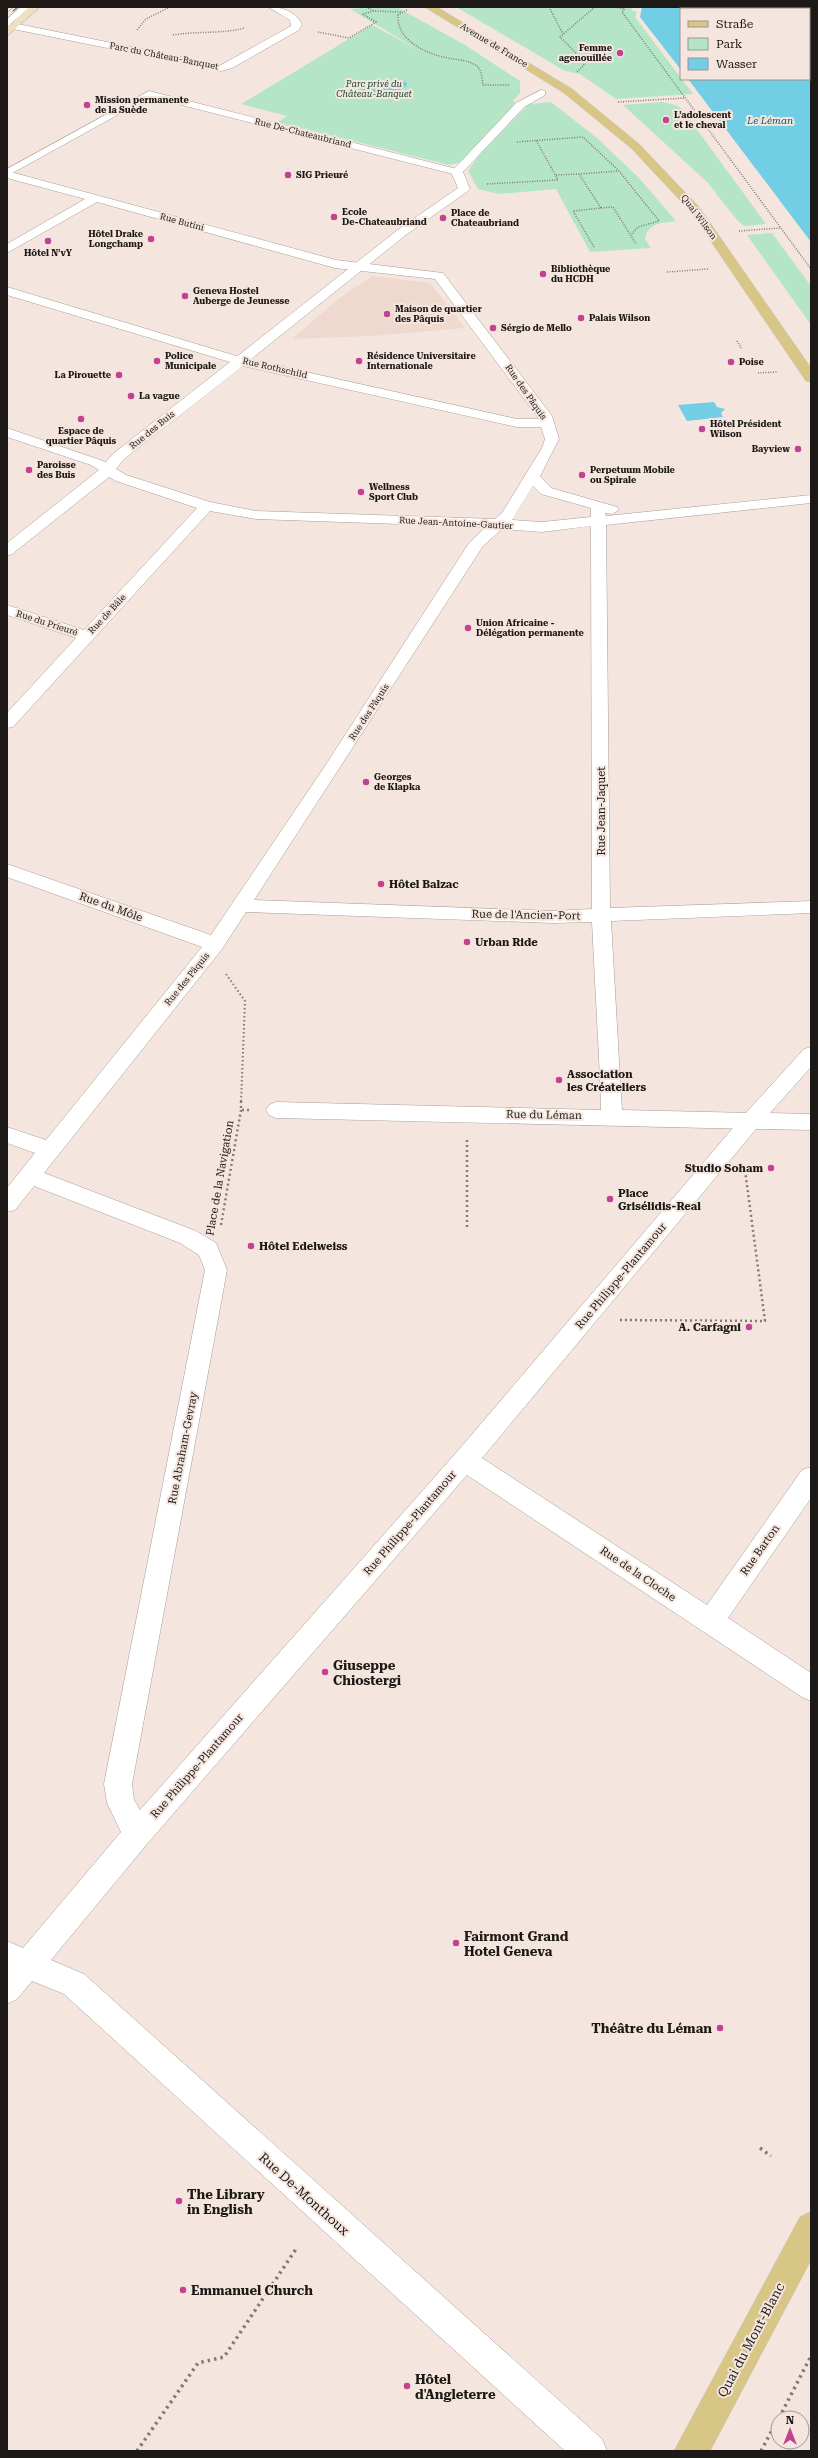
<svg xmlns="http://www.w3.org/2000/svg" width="818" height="2458" font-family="'Roboto Serif',serif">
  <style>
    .built { fill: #efd9ce }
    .green { fill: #b5e5c7 }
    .water { fill: #71cee5 }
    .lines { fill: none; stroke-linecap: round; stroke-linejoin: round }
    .service-casing { stroke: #a99c96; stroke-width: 1 }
    .pedestrian-casing { stroke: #a99c96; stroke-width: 1 }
    .minor-casing { stroke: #a99c96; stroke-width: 1 }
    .secondary-casing { stroke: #a99c96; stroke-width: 1 }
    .primary-casing { stroke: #c9c8c7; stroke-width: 1 }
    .path-far3 { stroke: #827a75; stroke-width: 1.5; stroke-dasharray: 1 1.5; stroke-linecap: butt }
    .path-far2 { stroke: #827a75; stroke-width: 2; stroke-dasharray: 1.5 2.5; stroke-linecap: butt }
    .path-far1 { stroke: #827a75; stroke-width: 2.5; stroke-dasharray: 2 3; stroke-linecap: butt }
    .path { stroke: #827a75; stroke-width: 3.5; stroke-dasharray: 2.5 4; stroke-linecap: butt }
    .service { fill: #fff; fill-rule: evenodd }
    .pedestrian { fill: #fff; fill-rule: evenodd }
    .minor { fill: #fff; fill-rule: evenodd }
    .secondary { fill: #ebe2c2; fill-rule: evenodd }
    .primary { fill: #d7c685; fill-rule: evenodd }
    .tram { stroke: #36312d; stroke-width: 1 }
    .poi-dot { fill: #c04290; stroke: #f4e6df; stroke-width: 1.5 }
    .labels { text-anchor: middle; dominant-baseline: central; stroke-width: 4; stroke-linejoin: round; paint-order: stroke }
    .far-street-label { font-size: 9px; fill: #1d1916; stroke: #f4e6df }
    .far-poi-label { font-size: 9px; font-weight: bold; fill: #1d1916; stroke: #f4e6df; text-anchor: start }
    .far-park-label { font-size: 9px; font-style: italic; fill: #033e23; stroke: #f4e6df }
    .far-water-label { font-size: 10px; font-style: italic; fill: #035868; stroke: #f4e6df }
    .street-label { font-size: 11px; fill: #1d1916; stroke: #f4e6df }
    .poi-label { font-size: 11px; font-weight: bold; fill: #1d1916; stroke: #f4e6df; text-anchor: start }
    .near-poi-label { font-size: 13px; font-weight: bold; fill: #1d1916; stroke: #f4e6df; text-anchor: start }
    .near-street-label { font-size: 13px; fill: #1d1916; stroke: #f4e6df }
  </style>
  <rect width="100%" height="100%" fill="#f4e6df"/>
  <path class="built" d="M 372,276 L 430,283 L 465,328 L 373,336 L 292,339 L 337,300 Z"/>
  <path class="green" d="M 378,7 L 397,7 L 465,45 L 520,81 L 520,93 L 513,101 L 520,105 L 459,163 L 449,165 L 277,122 L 287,116 L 241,104 L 372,25 L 417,49 L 350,9 Z
    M 456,7 L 634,7 L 631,10 L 637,12 L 635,17 L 693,94 L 616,99 L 580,74 L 565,71 Z
    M 551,102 L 597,138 L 639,178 L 676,221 C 663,223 647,223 645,239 L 651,248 L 590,252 L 556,189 L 499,194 L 478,189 L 468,171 L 481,152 L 529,104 Z
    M 662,102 L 676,105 L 682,109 L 766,224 L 744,226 L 737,220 L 707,182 L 623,105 Z
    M 772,233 L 811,286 L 811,325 L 747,235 Z"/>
  <path class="water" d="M 642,7 L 811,7 L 811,242 L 688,79 L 809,79 L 809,9 L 681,9 L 681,70 L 640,17 Z
    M 400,81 L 406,82 L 407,85 C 400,94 374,96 363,93 L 361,90 L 365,87 Z
    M 714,402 L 717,407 L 725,409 L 721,413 L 723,417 L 687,421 L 678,405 Z"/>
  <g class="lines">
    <g class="service-casing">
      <path id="service" d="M 21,7 L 30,7 L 7,27 L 7,19 Z
        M 149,91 L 461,170 L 462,172 L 457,175 L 150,97 L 7,176 L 7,169 Z"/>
    </g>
    <g class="pedestrian-casing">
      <path id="pedestrian" d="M 541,90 L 545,91 L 545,95 L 524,107 L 463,172 L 470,189 L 468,191 L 407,234 L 245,364 L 235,364 L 233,361 L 235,358 L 399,229 L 458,188 L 451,172 L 453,170 L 516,103 Z
        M 610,1070 L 617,1073 L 620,1078 L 622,1110 L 751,1113 L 758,1115 L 761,1121 L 758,1127 L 751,1129 L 276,1118 L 269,1115 L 266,1110 L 269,1105 L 276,1102 L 601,1110 L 600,1078 L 603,1073 Z"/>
    </g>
    <g class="minor-casing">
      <path id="minor" d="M 268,7 C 282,7 295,11 302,24 L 299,30 L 232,68 L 221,71 L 13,29 L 8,26 L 13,23 L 221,65 L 291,26 L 290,20 Z
        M 7,171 L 336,260 L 443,273 L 552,416 L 559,439 L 540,476 L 551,488 L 617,507 L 619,510 L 612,514 L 605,513 L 606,516 L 811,495 L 811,503 L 606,525 L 610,908 L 811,901 L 811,913 L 611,921 L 620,1078 L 617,1083 L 610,1086 L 603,1083 L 600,1078 L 592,922 L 554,923 L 246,912 L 222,949 L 44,1173 L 196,1231 L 216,1243 L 227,1270 L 132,1784 L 134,1800 L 140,1810 L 456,1453 L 744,1115 L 804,1049 L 811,1047 L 811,1067 L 770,1113 L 811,1114 L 811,1130 L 756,1129 L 482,1458 L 707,1605 L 802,1470 L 811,1467 L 811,1498 L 728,1618 L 811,1673 L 811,1701 L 802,1697 L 467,1475 L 147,1844 L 51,1960 L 84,1974 L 602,2439 L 607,2451 L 565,2451 L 64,1994 L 32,1981 L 17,1999 L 7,2004 L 7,1941 L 23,1948 L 121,1832 L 107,1803 L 104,1784 L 205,1270 L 199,1255 L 180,1243 L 34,1186 L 15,1210 L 7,1212 L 7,1188 L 35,1153 L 7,1143 L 7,1127 L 46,1140 L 202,947 L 7,877 L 7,864 L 211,935 L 325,766 L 469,543 L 486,527 L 256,519 L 210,511 L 13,727 L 7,728 L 7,713 L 76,638 L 7,615 L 7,605 L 84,630 L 197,508 L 116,481 L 109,477 L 12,554 L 7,556 L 7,543 L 99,470 L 91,465 L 7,437 L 7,428 L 106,462 L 114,453 L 230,362 L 7,295 L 7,287 L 243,358 L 517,419 L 539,419 L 435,279 L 335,268 L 97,202 L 7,253 L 7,244 L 85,199 L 7,178 ZM 243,366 L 517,427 L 541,427 L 545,439 L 542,448 L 502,513 L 495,519 L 256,511 L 210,502 L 126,475 L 116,469 L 124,459 ZM 533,486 L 541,494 L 591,508 L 591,517 L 542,522 L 512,520 ZM 591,526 L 592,909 L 554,911 L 254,900 L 483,546 L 502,529 L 542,532 Z"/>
    </g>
    <g class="secondary-casing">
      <path id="secondary" d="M 7,7 L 14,7 L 7,12 Z
        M 29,7 L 40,7 L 7,36 L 7,28 Z"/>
    </g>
    <g class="primary-casing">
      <path id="primary" d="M 425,7 L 437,7 L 572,89 L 639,144 L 699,207 L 811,368 L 811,382 L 806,381 L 691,212 L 631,148 L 564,93 Z
        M 811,2212 L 811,2260 L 710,2451 L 674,2451 L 800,2217 Z"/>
    </g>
    <path class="path-far3" d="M 366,7 L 374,11
      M 549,7 L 563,34
      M 615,7 L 624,9
      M 626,7 L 622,12 L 811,269
      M 407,10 L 398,15 C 396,40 426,54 448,58 C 458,60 470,60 478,67 C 482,72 482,79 483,85 L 509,85
      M 363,14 L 374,11 L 401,12
      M 137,30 L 146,19 L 170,7
      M 318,32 L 349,38 L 376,22 L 362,14
      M 173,35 C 197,31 222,34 245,28
      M 577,72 L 584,65 L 583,60 L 560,37 L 595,7
      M 618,102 L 685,98
      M 517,142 L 583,137 L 619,171 L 659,221 L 638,227 L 631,235
      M 556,175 L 579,174
      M 487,184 L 558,180 L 536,140
      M 601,208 L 613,207 L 636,244
      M 739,231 L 780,228
      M 594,247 L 573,211 L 601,208 L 579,174 L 619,171
      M 667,272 L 708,269
      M 737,341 L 742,349
      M 758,373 L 777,372"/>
    <path class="path-far2" d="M 226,974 L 245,1001 L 241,1102"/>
    <path class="path-far1" d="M 241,1101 L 241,1110 L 252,1110
      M 467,1140 L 467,1229
      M 221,1225 L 241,1110
      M 620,1320 L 765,1321 L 745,1170"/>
    <path class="path" d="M 760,2148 L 771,2156
      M 779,2418 L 811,2356
      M 137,2451 L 198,2363 L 224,2357 L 296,2249
      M 761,2451 L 778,2419"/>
    <use href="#service" class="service"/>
    <use href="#pedestrian" class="pedestrian"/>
    <use href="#minor" class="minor"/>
    <use href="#secondary" class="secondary"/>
    <use href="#primary" class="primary"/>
    <path class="tram" d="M 13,11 L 18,7"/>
  </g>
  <g class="poi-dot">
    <circle cx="620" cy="53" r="4"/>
    <circle cx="87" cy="105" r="4"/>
    <circle cx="666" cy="120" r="4"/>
    <circle cx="288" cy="175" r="4"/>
    <circle cx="334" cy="217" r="4"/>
    <circle cx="443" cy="218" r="4"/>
    <circle cx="151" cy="239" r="4"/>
    <circle cx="48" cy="241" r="4"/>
    <circle cx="543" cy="274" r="4"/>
    <circle cx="185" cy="296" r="4"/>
    <circle cx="387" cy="314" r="4"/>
    <circle cx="581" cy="318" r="4"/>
    <circle cx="493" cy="328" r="4"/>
    <circle cx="157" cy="361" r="4"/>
    <circle cx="359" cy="361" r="4"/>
    <circle cx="731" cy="362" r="4"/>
    <circle cx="119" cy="375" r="4"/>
    <circle cx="131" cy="396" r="4"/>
    <circle cx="81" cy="419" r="4"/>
    <circle cx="702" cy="429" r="4"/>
    <circle cx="798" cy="449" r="4"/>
    <circle cx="29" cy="470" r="4"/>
    <circle cx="582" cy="475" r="4"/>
    <circle cx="361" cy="492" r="4"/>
    <circle cx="468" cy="628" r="4"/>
    <circle cx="366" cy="782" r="4"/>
    <circle cx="381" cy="884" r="4"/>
    <circle cx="467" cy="942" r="4"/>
    <circle cx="559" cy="1080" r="4"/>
    <circle cx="771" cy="1168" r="4"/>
    <circle cx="610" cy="1199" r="4"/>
    <circle cx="251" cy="1246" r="4"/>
    <circle cx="749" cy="1327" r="4"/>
    <circle cx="325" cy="1672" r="4"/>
    <circle cx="456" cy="1943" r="4"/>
    <circle cx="720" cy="2028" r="4"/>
    <circle cx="179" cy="2201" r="4"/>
    <circle cx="183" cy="2290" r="4"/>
    <circle cx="407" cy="2386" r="4"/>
  </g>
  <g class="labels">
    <g class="far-street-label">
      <text transform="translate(494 45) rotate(31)">Avenue de France</text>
      <text transform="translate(164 56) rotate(11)">Parc du Château-Banquet</text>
      <text transform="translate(303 133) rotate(14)">Rue De-Chateaubriand</text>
      <text transform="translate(699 217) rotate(53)">Quai Wilson</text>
      <text transform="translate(182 222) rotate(15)">Rue Butini</text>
      <text transform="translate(275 368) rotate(13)">Rue Rothschild</text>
      <text transform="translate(526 392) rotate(55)">Rue des Pâquis</text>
      <text transform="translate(152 430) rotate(-39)">Rue des Buis</text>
      <text transform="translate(456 523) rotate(3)">Rue Jean-Antoine-Gautier</text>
      <text transform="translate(107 614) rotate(-47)">Rue de Bâle</text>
      <text transform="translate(47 623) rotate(18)">Rue du Prieuré</text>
      <text transform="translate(369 712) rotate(-57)">Rue des Pâquis</text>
      <text transform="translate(187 979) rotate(-51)">Rue des Pâquis</text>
    </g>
    <g class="far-poi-label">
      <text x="612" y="48" text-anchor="end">Femme<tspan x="612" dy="10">agenouillée</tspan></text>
      <text x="95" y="100">Mission permanente<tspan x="95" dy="10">de la Suède</tspan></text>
      <text x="674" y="115">L’adolescent<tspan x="674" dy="10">et le cheval</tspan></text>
      <text x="296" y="175">SIG Prieuré</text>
      <text x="342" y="212">Ecole<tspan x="342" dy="10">De-Chateaubriand</tspan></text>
      <text x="451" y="213">Place de<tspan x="451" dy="10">Chateaubriand</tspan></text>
      <text x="143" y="234" text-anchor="end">Hôtel Drake<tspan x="143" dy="10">Longchamp</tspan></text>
      <text x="48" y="253" text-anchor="middle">Hôtel N’vY</text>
      <text x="551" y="269">Bibliothèque<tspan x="551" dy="10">du HCDH</tspan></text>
      <text x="193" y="291">Geneva Hostel<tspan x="193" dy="10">Auberge de Jeunesse</tspan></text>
      <text x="395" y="309">Maison de quartier<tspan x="395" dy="10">des Pâquis</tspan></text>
      <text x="589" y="318">Palais Wilson</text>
      <text x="501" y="328">Sérgio de Mello</text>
      <text x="165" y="356">Police<tspan x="165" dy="10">Municipale</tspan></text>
      <text x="367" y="356">Résidence Universitaire<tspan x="367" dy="10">Internationale</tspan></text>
      <text x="739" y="362">Poise</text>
      <text x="111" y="375" text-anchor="end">La Pirouette</text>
      <text x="139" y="396">La vague</text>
      <text x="710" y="424">Hôtel Président<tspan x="710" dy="10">Wilson</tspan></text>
      <text x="81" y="431" text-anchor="middle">Espace de<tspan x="81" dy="10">quartier Pâquis</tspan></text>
      <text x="790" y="449" text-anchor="end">Bayview</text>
      <text x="37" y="465">Paroisse<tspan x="37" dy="10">des Buis</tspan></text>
      <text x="590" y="470">Perpetuum Mobile<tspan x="590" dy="10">ou Spirale</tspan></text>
      <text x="369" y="487">Wellness<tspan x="369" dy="10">Sport Club</tspan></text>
      <text x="476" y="623">Union Africaine -<tspan x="476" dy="10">Délégation permanente</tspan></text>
      <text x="374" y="777">Georges<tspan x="374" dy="10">de Klapka</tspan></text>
    </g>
    <g class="far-park-label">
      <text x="374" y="84">Parc privé du<tspan x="374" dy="10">Château-Banquet</tspan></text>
    </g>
    <g class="far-water-label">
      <text x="770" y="120">Le Léman</text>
    </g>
    <g class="street-label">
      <text transform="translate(601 811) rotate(-90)">Rue Jean-Jaquet</text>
      <text transform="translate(111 907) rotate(20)">Rue du Môle</text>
      <text transform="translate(526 915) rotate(1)">Rue de l'Ancien-Port</text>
      <text transform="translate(544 1115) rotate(1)">Rue du Léman</text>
      <text transform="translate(220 1178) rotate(-80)">Place de la Navigation</text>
      <text transform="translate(621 1276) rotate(-50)">Rue Philippe-Plantamour</text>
      <text transform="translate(183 1448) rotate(-79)">Rue Abraham-Gevray</text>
      <text transform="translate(410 1523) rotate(-49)">Rue Philippe-Plantamour</text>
      <text transform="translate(760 1550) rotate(-55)">Rue Barton</text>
      <text transform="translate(638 1574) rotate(34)">Rue de la Cloche</text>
      <text transform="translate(197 1766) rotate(-49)">Rue Philippe-Plantamour</text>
    </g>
    <g class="poi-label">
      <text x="389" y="884">Hôtel Balzac</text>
      <text x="475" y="942">Urban Ride</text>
      <text x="567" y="1074">Association<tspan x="567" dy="13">les Créateliers</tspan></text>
      <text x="763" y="1168" text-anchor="end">Studio Soham</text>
      <text x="618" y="1193">Place<tspan x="618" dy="13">Grisélidis-Real</tspan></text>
      <text x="259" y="1246">Hôtel Edelweiss</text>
      <text x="741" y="1327" text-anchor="end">A. Carfagni</text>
    </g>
    <g class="near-poi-label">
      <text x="333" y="1665">Giuseppe<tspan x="333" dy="15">Chiostergi</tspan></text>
      <text x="464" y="1936">Fairmont Grand<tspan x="464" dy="15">Hotel Geneva</tspan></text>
      <text x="712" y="2028" text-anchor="end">Théâtre du Léman</text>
      <text x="187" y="2194">The Library<tspan x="187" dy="15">in English</tspan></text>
      <text x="191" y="2290">Emmanuel Church</text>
      <text x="415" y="2379">Hôtel<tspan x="415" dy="15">d'Angleterre</tspan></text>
    </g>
    <g class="near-street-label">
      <text transform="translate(304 2194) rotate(42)">Rue De-Monthoux</text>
      <text transform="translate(751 2340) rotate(-62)">Quai du Mont-Blanc</text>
    </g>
  </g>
  <rect width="818" height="2458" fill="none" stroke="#1d1916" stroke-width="16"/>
  <rect x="680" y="8" width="130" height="72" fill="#f4e6df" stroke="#9e948f"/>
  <rect x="688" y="21" width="20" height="6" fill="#d7c685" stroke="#9e948f"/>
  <text x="716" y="28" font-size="12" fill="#1d1916">Straße</text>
  <rect x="688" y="38" width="20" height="12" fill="#b5e5c7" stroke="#9e948f"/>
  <text x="716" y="48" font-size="12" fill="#1d1916">Park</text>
  <rect x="688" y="58" width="20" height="12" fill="#71cee5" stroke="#9e948f"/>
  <text x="716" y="68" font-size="12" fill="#1d1916">Wasser</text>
  <g transform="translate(790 2430)"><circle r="19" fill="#f4e6df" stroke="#9e948f"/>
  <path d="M0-3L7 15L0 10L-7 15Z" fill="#c04290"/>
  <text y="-6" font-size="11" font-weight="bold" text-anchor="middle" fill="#1d1916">N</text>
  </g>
</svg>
